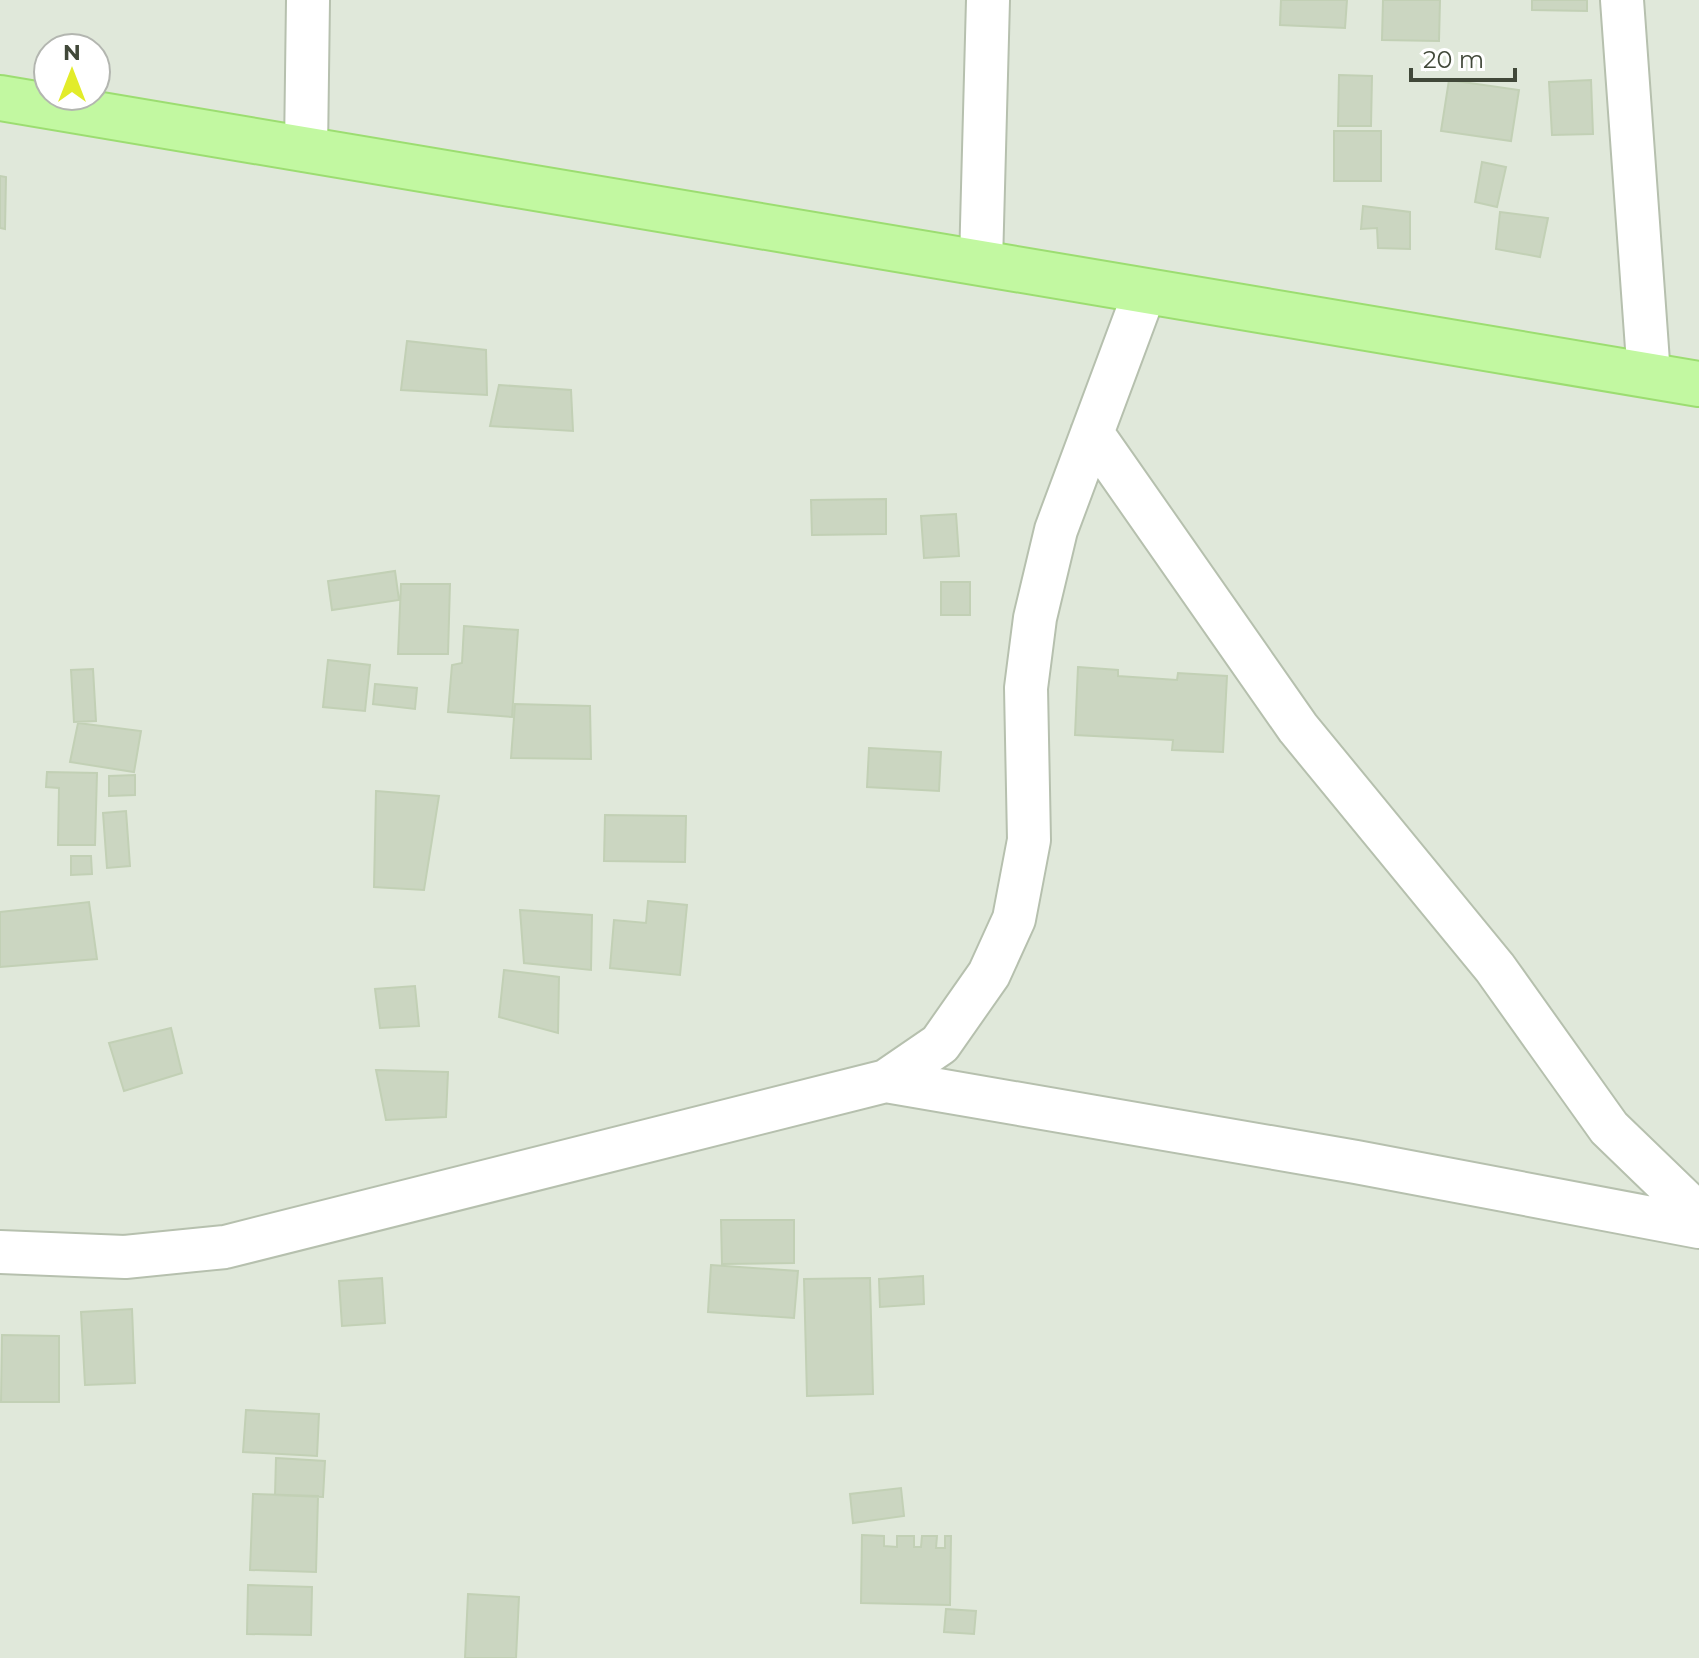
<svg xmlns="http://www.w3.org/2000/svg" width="1699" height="1658" font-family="Montserrat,sans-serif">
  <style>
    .residential { fill: #e0e8da; fill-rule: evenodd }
    .building { fill: #cbd6c1; stroke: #c2d0b5; stroke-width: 2 }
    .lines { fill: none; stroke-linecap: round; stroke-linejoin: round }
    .street-casing { stroke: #b6c0ae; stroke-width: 46 }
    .primary-casing { stroke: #9cdd71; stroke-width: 48 }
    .street { stroke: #fff; stroke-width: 42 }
    .primary { stroke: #c2f8a1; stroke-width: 44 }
  </style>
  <rect width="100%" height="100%" fill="#eff5eb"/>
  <path class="residential" d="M 0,0 L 1699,0 L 1699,1658 L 0,1658 ZM 48,48 L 96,48 L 96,96 L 48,96 Z"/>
  <path class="building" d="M 1281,0 L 1347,0 L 1345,28 L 1280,25 Z
    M 1383,0 L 1440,0 L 1439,41 L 1382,40 Z
    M 1532,0 L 1587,0 L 1587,11 L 1532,10 Z
    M 1339,75 L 1372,76 L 1371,126 L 1338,126 Z
    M 1449,80 L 1519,90 L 1511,141 L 1441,131 Z
    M 1591,80 L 1593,134 L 1552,135 L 1549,82 Z
    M 1334,131 L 1381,131 L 1381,181 L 1334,181 Z
    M 1482,162 L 1506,167 L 1497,207 L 1475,202 Z
    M 0,176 L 6,177 L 5,229 L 0,228 Z
    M 1363,206 L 1410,212 L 1410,249 L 1378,248 L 1377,228 L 1361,229 Z
    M 1500,212 L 1548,218 L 1540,257 L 1496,249 Z
    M 407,341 L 486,350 L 487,395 L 401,390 Z
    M 499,385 L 571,390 L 573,431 L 490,426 Z
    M 886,499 L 886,534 L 812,535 L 811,500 Z
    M 956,514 L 959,556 L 924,558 L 921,516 Z
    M 395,571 L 399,600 L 332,610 L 328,581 Z
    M 941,582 L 970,582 L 970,615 L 941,615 Z
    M 401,584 L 450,584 L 448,654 L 398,654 Z
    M 464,626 L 518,630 L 512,717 L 448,712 L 452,665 L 462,663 Z
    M 328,660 L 370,665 L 365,711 L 323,707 Z
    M 1078,667 L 1118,670 L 1118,676 L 1177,680 L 1178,673 L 1227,676 L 1223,752 L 1172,750 L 1173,740 L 1075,735 Z
    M 93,669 L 96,721 L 74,722 L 71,670 Z
    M 375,684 L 417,688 L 415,709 L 373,704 Z
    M 515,704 L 590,706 L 591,759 L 511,758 Z
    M 78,723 L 141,731 L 134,772 L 70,762 Z
    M 869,748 L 941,752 L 939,791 L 867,787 Z
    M 47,772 L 97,773 L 95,845 L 58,845 L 59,788 L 46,787 Z
    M 135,775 L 135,795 L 109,796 L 109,776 Z
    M 376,791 L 439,796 L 424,890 L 374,887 Z
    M 126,811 L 130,866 L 107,868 L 103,813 Z
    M 605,815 L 686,816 L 685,862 L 604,861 Z
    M 71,856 L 91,856 L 92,874 L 71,875 Z
    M 648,901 L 687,905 L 680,975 L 610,968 L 614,920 L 646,923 Z
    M 89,902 L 97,959 L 0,967 L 0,912 Z
    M 520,910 L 592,915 L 591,970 L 524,963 Z
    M 504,970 L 559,977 L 558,1033 L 499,1017 Z
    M 415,986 L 419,1026 L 380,1028 L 375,989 Z
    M 171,1028 L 182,1073 L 124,1091 L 109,1043 Z
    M 376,1070 L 448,1072 L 446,1117 L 386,1120 Z
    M 721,1220 L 794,1220 L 794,1263 L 722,1264 Z
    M 711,1265 L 798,1271 L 794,1318 L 708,1312 Z
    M 923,1276 L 924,1304 L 880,1307 L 879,1279 Z
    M 382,1278 L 385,1323 L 342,1326 L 339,1281 Z
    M 870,1278 L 873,1394 L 807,1396 L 804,1279 Z
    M 132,1309 L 135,1383 L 85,1385 L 81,1312 Z
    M 2,1335 L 59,1336 L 59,1402 L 1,1402 Z
    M 246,1410 L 319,1414 L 317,1456 L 243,1452 Z
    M 276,1458 L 325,1461 L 323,1497 L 275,1495 Z
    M 901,1488 L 904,1516 L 853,1523 L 850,1494 Z
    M 253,1494 L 318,1496 L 316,1572 L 250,1570 Z
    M 862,1535 L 884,1536 L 884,1546 L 897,1547 L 897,1536 L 914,1536 L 914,1547 L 921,1547 L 922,1536 L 937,1536 L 936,1548 L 945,1548 L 945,1536 L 951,1536 L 950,1605 L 861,1603 Z
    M 248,1585 L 312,1587 L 311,1635 L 247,1634 Z
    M 468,1594 L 519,1597 L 516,1658 L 465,1658 Z
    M 946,1609 L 976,1611 L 974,1634 L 944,1632 Z"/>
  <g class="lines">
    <g class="street-casing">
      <path id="street" d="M 1622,0 L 1649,376
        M 306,150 L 308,0
        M 981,263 L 988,0
        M 1092,433 L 1298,728 L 1495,968 L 1609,1128 L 1699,1215
        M 886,1081 L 940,1044 L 989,974 L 1014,919 L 1029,840 L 1026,688 L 1035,618 L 1056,530 L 1145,291
        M 0,1252 L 125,1257 L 225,1247 L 886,1081 L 1356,1162 L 1699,1227"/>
    </g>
    <g class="primary-casing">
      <path id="primary" d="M 0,98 L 1699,384"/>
    </g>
    <use href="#street" class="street"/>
    <use href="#primary" class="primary"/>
  </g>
  <g transform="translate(72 72)"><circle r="38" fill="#ffffff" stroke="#b3b6b0" stroke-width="2"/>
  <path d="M0-6L14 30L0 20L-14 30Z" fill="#e2ec2a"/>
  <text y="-12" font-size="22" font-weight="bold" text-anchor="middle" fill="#414839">N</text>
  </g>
  <path d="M1411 68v12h104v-12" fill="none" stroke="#414839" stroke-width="4"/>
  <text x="1423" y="68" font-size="24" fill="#414839" stroke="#ffffff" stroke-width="6" paint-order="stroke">20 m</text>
</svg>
